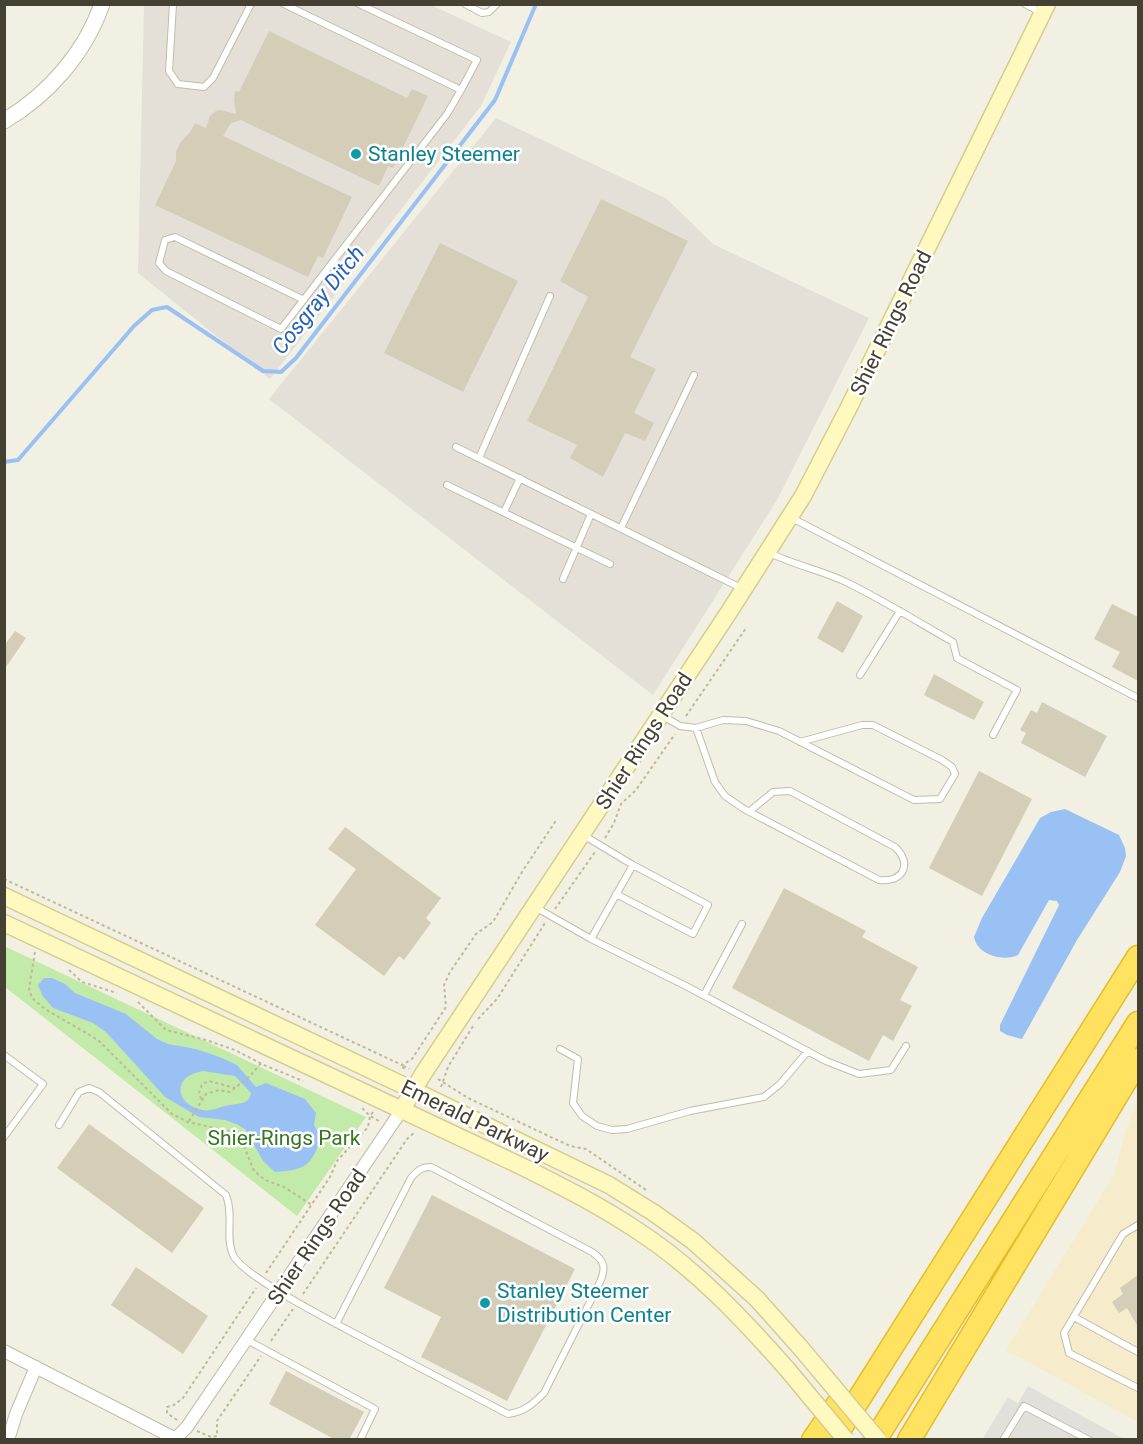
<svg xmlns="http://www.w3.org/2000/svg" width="1143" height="1444" font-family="Roboto,sans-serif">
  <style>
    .commercial { fill: #f6ebcb }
    .industrial { fill: #e4e0d8 }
    .green { fill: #c2eaa8 }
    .parking { fill: #e2e0db }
    .water { fill: #9ac1f4; fill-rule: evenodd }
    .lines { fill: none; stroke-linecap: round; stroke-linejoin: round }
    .stream { stroke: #9ac1f4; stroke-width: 4 }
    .building { fill: #d4cdb7 }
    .service-casing { stroke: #c1bca7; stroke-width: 8 }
    .minor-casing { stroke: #c1bca7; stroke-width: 14 }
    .tertiary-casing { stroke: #c1bca7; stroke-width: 17 }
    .secondary-casing { stroke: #d5cd8f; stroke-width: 19 }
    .motorway-casing { stroke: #e6bd29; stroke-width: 25 }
    .path { stroke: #c1b895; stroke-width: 2; stroke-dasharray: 3 3; stroke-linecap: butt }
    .service { stroke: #fff; stroke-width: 6 }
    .minor { stroke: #fff; stroke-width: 12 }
    .tertiary { stroke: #fff; stroke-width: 15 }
    .secondary { stroke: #fff9bf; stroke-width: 16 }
    .motorway { stroke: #ffe260; stroke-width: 22 }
    .secondary-bridge-casing { stroke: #d5cd8f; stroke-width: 19; stroke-linecap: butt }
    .secondary-bridge { stroke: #fff9bf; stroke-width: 16 }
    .culture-dot { fill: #0f9aa8; stroke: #fff; stroke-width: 2 }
    .labels { text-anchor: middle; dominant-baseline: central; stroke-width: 5; stroke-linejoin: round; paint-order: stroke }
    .culture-label { font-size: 21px; fill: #0d838f; stroke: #fff; text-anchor: start }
    .street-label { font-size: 21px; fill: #444032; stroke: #fff }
    .park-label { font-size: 21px; fill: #377823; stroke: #fff }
    .water-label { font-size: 22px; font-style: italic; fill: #2763b5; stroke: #fff }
  </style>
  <rect width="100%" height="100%" fill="#f2f0e2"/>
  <path class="commercial" d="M 1138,1100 L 1138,1422 L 1006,1350 L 1114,1175 L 1127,1127 Z"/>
  <path class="industrial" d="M 144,5 L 431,5 L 511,42 L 481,106 L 270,379 L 138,273 Z
    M 496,118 L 667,199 L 713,244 L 869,318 L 777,500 L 653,695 L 269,399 Z"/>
  <path class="green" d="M 4,946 L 366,1117 L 297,1216 L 5,987 Z"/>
  <path class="parking" d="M 1028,1386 L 1124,1439 L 982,1440 L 1008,1397 L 1018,1403 Z"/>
  <path class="water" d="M 1065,809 L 1119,835 L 1125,848 L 1126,856 L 1120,872 L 1077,940 L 1022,1039 L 1007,1035 L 1000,1031 L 1000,1025 L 1059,905 L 1057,901 L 1049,900 L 1018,955 C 1007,961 986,957 978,946 C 976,944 975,940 974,937 L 982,918 L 1040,818 L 1051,812 Z
    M 44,978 L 52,978 L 65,984 L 75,993 L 126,1014 L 157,1039 L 168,1044 L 196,1049 L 222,1058 L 237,1065 L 256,1087 L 266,1083 L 305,1099 L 316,1113 L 314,1125 L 321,1137 C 312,1166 305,1170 275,1172 L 263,1161 L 245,1129 L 236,1124 L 225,1120 L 199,1117 L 165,1097 L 106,1032 L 93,1023 L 53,1008 L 42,995 L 38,985 ZM 203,1071 L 235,1076 L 251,1093 C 249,1105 239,1103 230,1105 C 221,1106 212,1112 202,1110 C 175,1104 171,1076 203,1071 Z"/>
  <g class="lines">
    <path class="stream" d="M 4,462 L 18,460 L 134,326 L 152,310 L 167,307 L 263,371 L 281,372 L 296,358 L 495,100 L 536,4"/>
  </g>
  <path class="building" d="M 269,31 L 407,98 L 412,89 L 428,96 L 393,168 L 388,166 L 379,186 L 241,120 L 231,123 L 223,136 L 352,197 L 323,258 L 318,256 L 308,277 L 155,205 L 176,161 L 176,152 L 180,143 L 190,132 L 195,123 L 206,128 L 210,116 L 216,111 L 220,110 L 236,114 L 234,100 L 235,91 L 239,92 Z
    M 601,199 L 688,241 L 630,357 L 656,369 L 634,413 L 654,423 L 645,441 L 625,433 L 603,477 L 570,458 L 577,445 L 527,421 L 588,297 L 560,281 Z
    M 440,243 L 518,281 L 463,392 L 384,353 Z
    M 837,601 L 863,616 L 843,653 L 817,638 Z
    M 1112,604 L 1138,617 L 1138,681 L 1112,667 L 1120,652 L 1094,639 Z
    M 15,631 L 26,638 L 4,670 L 4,646 Z
    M 934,674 L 984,702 L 974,720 L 924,695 Z
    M 1042,702 L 1107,736 L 1085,777 L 1021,743 L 1026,733 L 1020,730 L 1031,710 L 1037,713 Z
    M 979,771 L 1032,799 L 982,896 L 929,868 Z
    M 345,827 L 441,898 L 426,918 L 431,923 L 404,960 L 399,956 L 384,976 L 315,925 L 356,869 L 328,849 Z
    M 784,888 L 866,931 L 862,937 L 918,967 L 900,1000 L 912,1006 L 893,1041 L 883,1035 L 869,1061 L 732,988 Z
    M 89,1124 L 204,1208 L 172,1253 L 57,1168 Z
    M 432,1195 L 575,1269 L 507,1401 L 421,1357 L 441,1317 L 384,1288 Z
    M 136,1267 L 208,1316 L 183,1354 L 111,1305 Z
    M 1138,1275 L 1138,1327 L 1127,1308 L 1119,1313 L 1112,1302 L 1123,1294 L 1120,1288 Z
    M 286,1371 L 364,1412 L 349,1440 L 336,1440 L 269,1404 Z"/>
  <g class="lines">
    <g class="service-casing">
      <path id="service" d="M 173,4 L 169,71 L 178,84 L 204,87 L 213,78 L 251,4
        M 284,4 L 461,90 L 477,60 L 359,4
        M 465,4 L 482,13 L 489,12 L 497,4
        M 1025,4 L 1042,13
        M 304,300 L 175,237 L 165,240 L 159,263 L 166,271 L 281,329 L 315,285 L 447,114 L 461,90
        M 456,447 L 743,589
        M 479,458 L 550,296
        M 447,485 L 610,564
        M 504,512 L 520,478
        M 790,517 L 1138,698
        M 621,528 L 694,375
        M 768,552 C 793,565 821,570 846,582 C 883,600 918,622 953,642 L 957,658 L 1017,690 L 993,735
        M 563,579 L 591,514
        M 860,675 L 900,611
        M 663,716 L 680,726 L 696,728 L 723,720 L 746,721 L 779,731 L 914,800 L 940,799 L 955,774 L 952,767 L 942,760 L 873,725 L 862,725 L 800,742
        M 696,728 L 715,782 L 725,796 L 744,809 L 879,880 C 903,883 913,864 895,847 L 790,791 L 773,792 L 750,811
        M 583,835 L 633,865 L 591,939
        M 616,894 L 693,934 L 708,905 L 633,865
        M 535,907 L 591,939 L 686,986 L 826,1061 L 859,1074 L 891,1070 L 906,1046
        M 704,995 L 742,924
        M 560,1049 L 578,1059 L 573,1103 L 582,1116 L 597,1126 L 612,1130 L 627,1129 L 690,1111 L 764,1097 L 780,1084 L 808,1051
        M 4,1055 L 43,1084 L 4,1137
        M 59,1125 L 79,1092 L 89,1088 L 99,1092 L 226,1195 C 234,1215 225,1237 233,1255 C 242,1275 322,1316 344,1328 L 508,1414 C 524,1412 533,1404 544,1393 L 600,1282 C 606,1268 605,1261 592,1252 L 431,1167 C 421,1167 417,1171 411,1178 L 336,1324
        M 1138,1225 L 1123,1234 L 1064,1333 L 1069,1353 L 1138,1388
        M 1074,1317 L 1138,1352
        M 247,1340 L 375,1409 L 360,1440
        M 1003,1440 L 1024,1406 L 1089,1440"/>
    </g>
    <g class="minor-casing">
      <path id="minor" d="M 4,1351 L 178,1440
        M 8,1440 L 16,1414 L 36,1367
        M 174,1440 L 187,1427 L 401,1111"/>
    </g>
    <g class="tertiary-casing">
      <path id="tertiary" d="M 4,121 C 48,95 85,53 102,4"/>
    </g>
    <g class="secondary-casing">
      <path id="secondary" d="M 4,896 L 413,1090 L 609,1185 L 654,1213 L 693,1241 L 757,1299 L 799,1346
        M 4,923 L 521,1166 C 561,1186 601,1206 638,1231 C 695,1268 742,1318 787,1369
        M 401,1111 L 423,1074 L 729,612 L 803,496 L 848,409 L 1047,4"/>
    </g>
    <g class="motorway-casing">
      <path id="motorway" d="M 813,1440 L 840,1401
        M 833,1440 L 1138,957
        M 875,1440 L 1138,1023
        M 909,1440 L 1138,1060"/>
    </g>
    <path class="path" d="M 686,716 L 746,628
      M 605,838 L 614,823 L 621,804 L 636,790 L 675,734
      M 4,879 L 402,1065 L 412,1059 L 446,1007 L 444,985 L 450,972 L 476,934 L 493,922 L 522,872 L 557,819
      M 555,909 L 595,852
      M 35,952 L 29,989 L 32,998 L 45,1009 L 98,1040 L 172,1114 L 188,1122 L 232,1132 L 241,1139 L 254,1171 L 265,1180 L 284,1187 L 312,1205
      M 69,970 L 82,982 L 117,993
      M 138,1002 L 166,1030 L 206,1040 L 235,1050 L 264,1065 L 303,1081
      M 478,1019 L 497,999 L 545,923
      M 404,1069 L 402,1065 L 409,1069
      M 438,1079 L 468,1098 L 570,1146 L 586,1149 L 646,1190
      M 441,1087 L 448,1067 L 473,1026
      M 201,1099 L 199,1093 L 202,1084 L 209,1081 L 235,1088
      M 373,1112 L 370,1116 L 379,1121
      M 189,1121 L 206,1094 L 219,1090 L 230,1092 L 250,1076 L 261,1063
      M 266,1273 L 330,1177 L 337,1161 L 368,1127 L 370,1116 L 362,1108
      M 303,1294 L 407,1139 L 415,1132
      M 271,1341 L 293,1309
      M 177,1420 L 167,1413 L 167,1407 L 174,1405 L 183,1398 L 256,1288
      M 197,1431 L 211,1437 L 217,1436 L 217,1421 L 261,1356"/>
    <use href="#service" class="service"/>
    <use href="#minor" class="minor"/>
    <use href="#tertiary" class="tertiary"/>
    <use href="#secondary" class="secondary"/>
    <use href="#motorway" class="motorway"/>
    <g class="secondary-bridge-casing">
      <path id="secondary-bridge" d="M 799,1346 L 878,1440
        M 787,1369 L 846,1440"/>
    </g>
    <use href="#secondary-bridge" class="secondary-bridge"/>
  </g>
  <g class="culture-dot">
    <circle cx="356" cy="154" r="6"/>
    <circle cx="485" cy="1303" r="6"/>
  </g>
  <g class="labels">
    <g class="culture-label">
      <text x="368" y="154">Stanley Steemer</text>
      <text x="497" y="1291">Stanley Steemer<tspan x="497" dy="24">Distribution Center</tspan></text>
    </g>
    <g class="street-label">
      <text transform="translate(891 323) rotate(-64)">Shier Rings Road</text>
      <text transform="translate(644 741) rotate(-57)">Shier Rings Road</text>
      <text transform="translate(475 1121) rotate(26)">Emerald Parkway</text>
      <text transform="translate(317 1237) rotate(-56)">Shier Rings Road</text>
    </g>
    <g class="park-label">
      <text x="284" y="1138">Shier-Rings Park</text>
    </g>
    <g class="water-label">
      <text transform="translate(318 300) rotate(-51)">Cosgray Ditch</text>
    </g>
  </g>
  <rect width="1143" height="1444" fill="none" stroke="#444032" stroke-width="12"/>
</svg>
